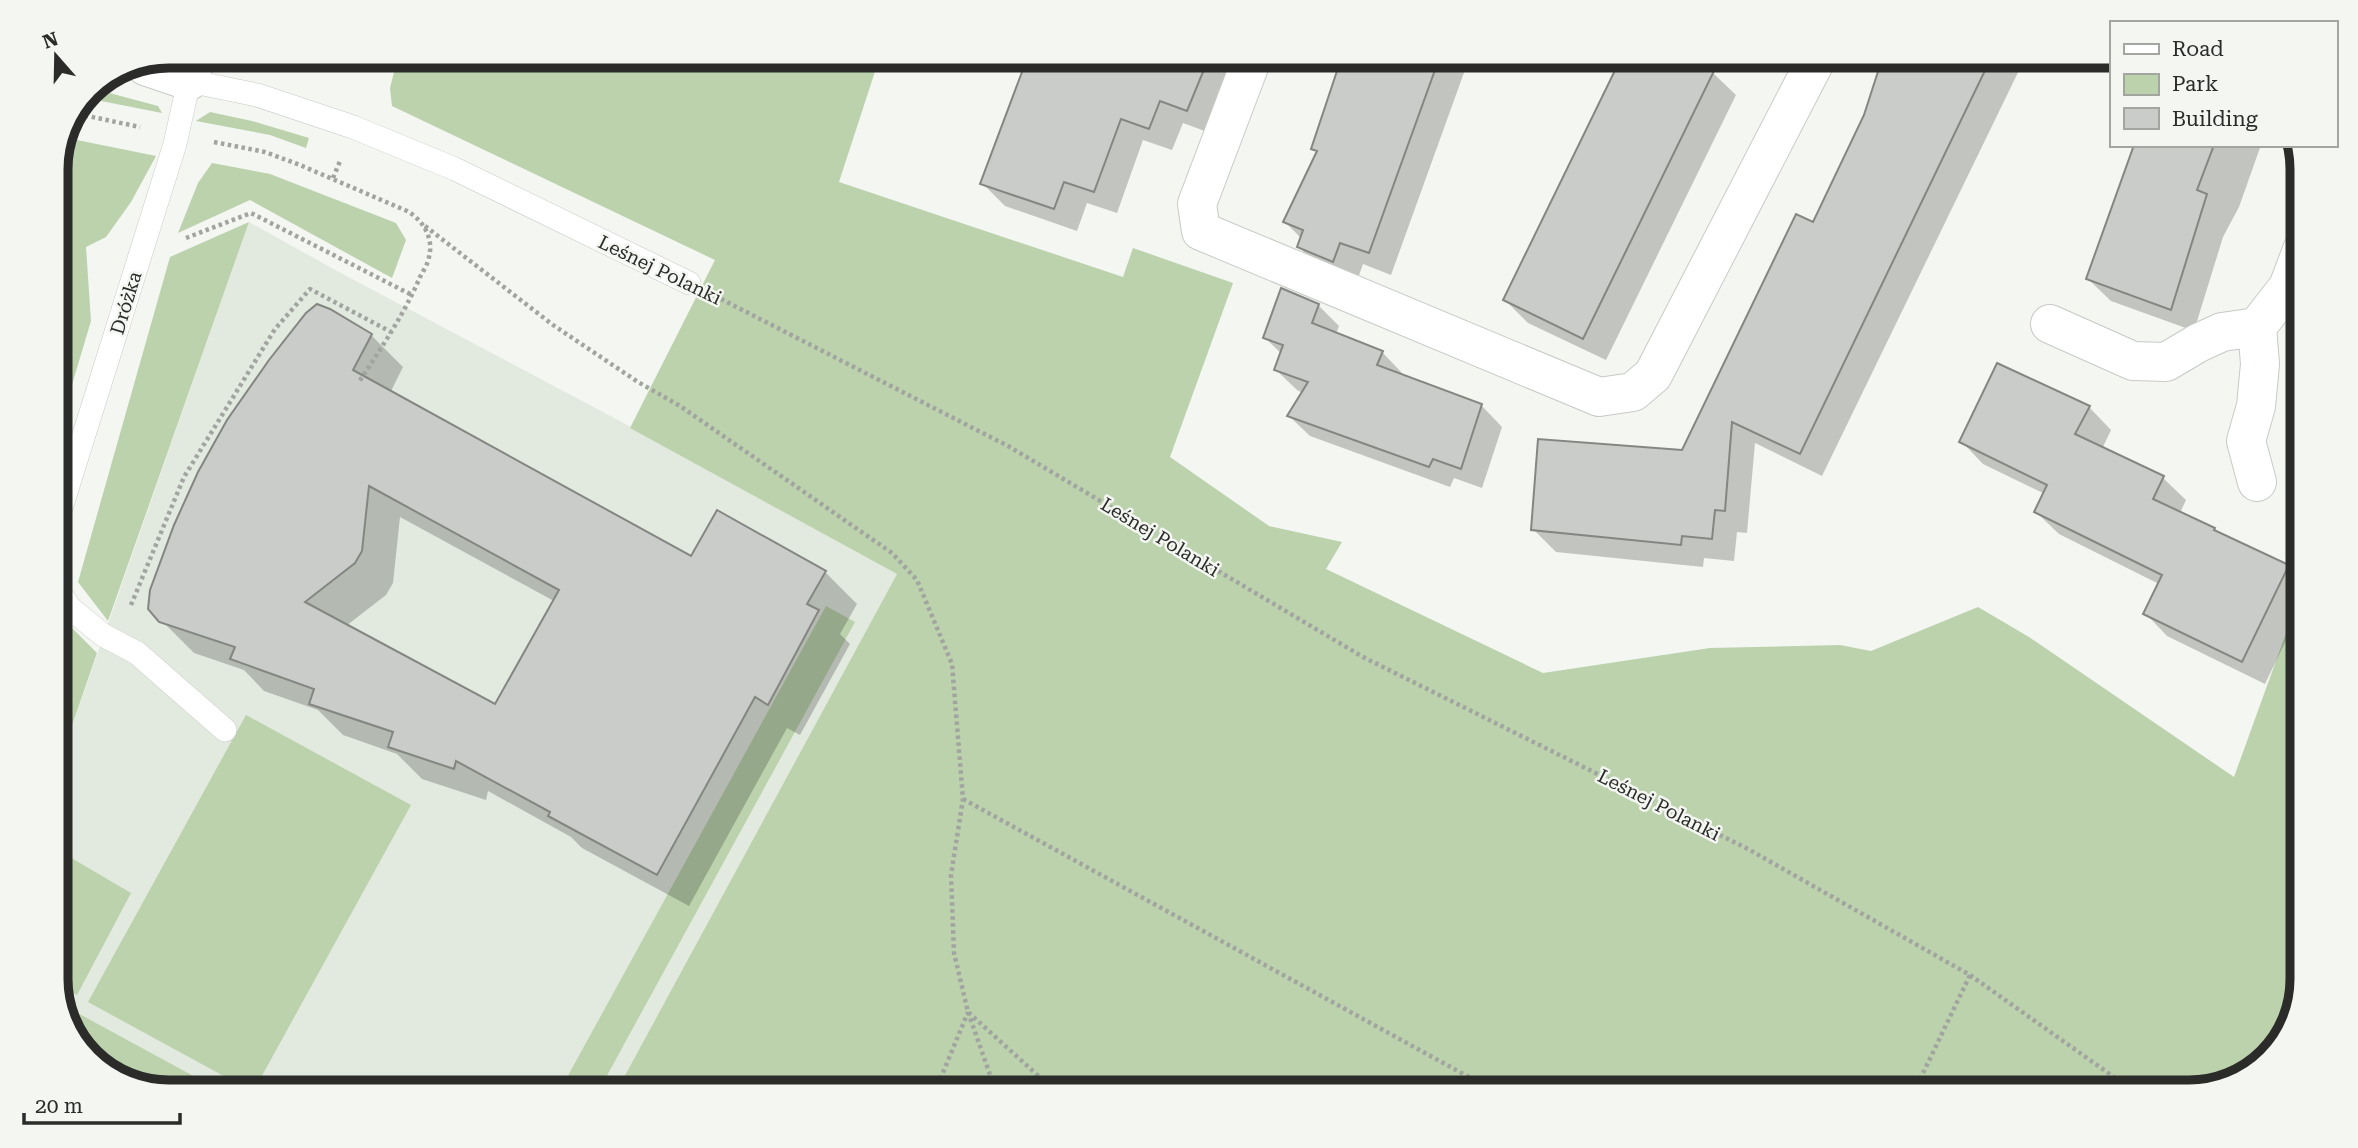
<svg xmlns="http://www.w3.org/2000/svg" width="2358" height="1148" font-family="'Roboto Serif',serif">
  <style>
    .built { fill: #e2e9de }
    .green { fill: #bbd2ad }
    .shadow { fill: #0003; fill-rule: evenodd }
    .building { fill: #c9ccc8; stroke: #848682; stroke-width: 2; fill-rule: evenodd }
    .lines { fill: none; stroke-linecap: round; stroke-linejoin: round }
    .service-casing { stroke: #c7cac6; stroke-width: 24 }
    .minor-casing { stroke: #c7cac6; stroke-width: 40 }
    .path { stroke: #a2a4a0; stroke-width: 4.5; stroke-dasharray: 3.5 3.5; stroke-linecap: butt }
    .service { stroke: #fff; stroke-width: 23 }
    .minor { stroke: #fff; stroke-width: 38 }
    .labels { text-anchor: middle; dominant-baseline: central; stroke-width: 5; stroke-linejoin: round; paint-order: stroke }
    .street-label { font-size: 19px; fill: #2b2c2a; stroke: #f3f6f1 }
    .rim { fill: none; stroke: #2b2c2a; stroke-width: 9 }
  </style>
  <rect width="100%" height="100%" fill="#f3f6f1"/>
  <path class="built" d="M 249,222 L 337,271 L 618,420 L 897,574 L 616,1092 L 223,1092 L 63,1005 L 56,986 L 56,772 Z"/>
  <path class="green" d="M 398,56 L 880,56 L 839,182 L 1123,277 L 1133,248 L 1233,283 L 1170,457 L 1269,526 L 1342,542 L 1326,569 L 1543,673 L 1710,648 L 1840,645 L 1871,651 L 1978,607 L 2029,637 L 2234,777 L 2302,589 L 2302,979 L 2290,1028 L 2251,1073 L 2189,1092 L 616,1092 L 897,574 L 630,428 L 715,260 L 392,106 L 390,88 Z
    M 91,88 L 158,106 L 162,113 L 86,98 Z
    M 210,112 L 252,121 L 309,138 L 306,148 L 270,135 L 196,121 Z
    M 67,138 L 156,156 L 131,202 L 106,237 L 86,247 L 91,321 L 56,438 L 56,162 Z
    M 212,163 L 270,174 L 396,223 L 406,240 L 392,278 L 250,200 L 178,233 L 198,183 Z
    M 249,222 L 108,621 L 78,582 L 170,257 Z
    M 826,606 L 855,622 L 598,1092 L 559,1092 Z
    M 56,612 L 97,653 L 56,772 Z
    M 246,715 L 411,805 L 253,1092 L 88,1002 Z
    M 56,849 L 131,893 L 77,995 L 56,982 Z
    M 63,1005 L 223,1092 L 169,1092 L 120,1080 L 75,1042 Z"/>
  <path class="shadow" d="M 1095,56 L 1236,56 L 1210,133 L 1183,123 L 1172,150 L 1143,140 L 1117,213 L 1087,203 L 1077,231 L 1005,206 L 982,183 Z
    M 1346,56 L 1470,56 L 1391,275 L 1363,264 L 1356,284 L 1321,269 L 1299,247 L 1302,239 L 1285,222 L 1318,153 L 1313,149 Z
    M 1885,56 L 2026,56 L 1822,476 L 1755,443 L 1747,533 L 1737,532 L 1734,561 L 1704,558 L 1703,567 L 1556,552 L 1533,529 L 1684,452 L 1814,224 L 1866,116 Z
    M 1713,73 L 1736,95 L 1606,360 L 1528,323 L 1505,300 Z
    M 2136,145 L 2261,145 L 2239,207 L 2223,237 L 2194,331 L 2111,301 L 2088,279 Z
    M 1318,305 L 1339,326 L 1336,334 L 1382,352 L 1402,373 L 1401,376 L 1482,406 L 1502,427 L 1482,488 L 1454,478 L 1450,487 L 1310,436 L 1289,416 L 1303,393 L 1297,390 L 1276,370 L 1282,354 L 1265,338 Z
    M 371,335 L 403,367 L 390,393 L 692,558 L 825,572 L 857,604 L 840,634 L 850,644 L 800,735 L 787,728 L 689,906 L 582,848 L 571,837 L 488,791 L 486,800 L 422,779 L 397,754 L 343,735 L 318,710 L 264,691 L 244,670 L 194,653 L 150,609 ZM 400,517 L 554,601 L 495,707 L 346,626 L 386,595 L 393,583 Z
    M 2089,407 L 2111,430 L 2102,449 L 2163,478 L 2186,500 L 2180,513 L 2288,566 L 2302,580 L 2302,607 L 2265,684 L 2167,636 L 2145,613 L 2159,584 L 2059,534 L 2036,512 L 2045,494 L 1983,464 L 1961,441 Z"/>
  <path class="building" d="M 1028,56 L 1177,56 L 1205,67 L 1187,111 L 1160,101 L 1149,129 L 1121,119 L 1094,192 L 1064,182 L 1054,209 L 980,184 Z
    M 1342,56 L 1440,56 L 1369,253 L 1340,243 L 1333,262 L 1297,247 L 1303,230 L 1283,222 L 1317,151 L 1311,149 Z
    M 1622,56 L 1682,56 L 1714,71 L 1583,339 L 1503,300 Z
    M 1883,56 L 1992,56 L 1800,454 L 1732,422 L 1725,511 L 1715,510 L 1712,539 L 1682,536 L 1681,545 L 1531,530 L 1538,439 L 1682,450 L 1796,214 L 1813,222 L 1864,115 Z
    M 2134,145 L 2214,145 L 2197,190 L 2207,194 L 2171,310 L 2086,279 Z
    M 1281,288 L 1319,304 L 1312,323 L 1383,351 L 1377,365 L 1482,404 L 1461,469 L 1433,459 L 1429,467 L 1287,416 L 1308,382 L 1274,370 L 1283,345 L 1263,338 Z
    M 317,304 L 330,309 L 372,334 L 353,370 L 691,556 L 717,510 L 826,571 L 807,604 L 819,610 L 768,705 L 755,697 L 657,875 L 548,816 L 550,812 L 456,761 L 454,769 L 388,747 L 393,732 L 309,704 L 314,689 L 230,659 L 235,647 L 159,622 L 148,609 L 150,590 L 174,525 L 198,472 L 227,420 L 269,360 L 306,313 ZM 369,486 L 559,590 L 495,704 L 305,602 L 355,563 L 362,551 Z
    M 1997,363 L 2090,406 L 2075,434 L 2164,476 L 2153,499 L 2215,528 L 2214,530 L 2289,565 L 2242,662 L 2143,614 L 2162,575 L 2034,512 L 2047,485 L 1959,442 Z"/>
  <g class="lines">
    <g class="service-casing">
      <path id="service" d="M 56,524 L 175,144 L 189,81 L 257,95 L 353,127 L 455,169 L 689,283
        M 56,587 L 70,608 L 103,635 L 137,653 L 225,730"/>
    </g>
    <g class="minor-casing">
      <path id="minor" d="M 1253,56 L 1197,204 L 1201,231 L 1599,397 L 1633,392 L 1653,375 L 1818,56
        M 145,66 L 189,81 L 196,56
        M 2050,324 L 2133,361 L 2166,362 L 2198,343 L 2222,332 L 2257,327
        M 2257,482 L 2246,441 L 2256,406 L 2260,364 L 2257,327 L 2288,287 L 2302,250"/>
    </g>
    <path class="path" d="M 78,114 L 140,127
      M 214,142 L 265,152 L 300,165 L 407,211 C 423,220 434,238 429,257 C 428,264 423,271 420,277 C 404,315 381,348 359,382
      M 333,178 L 340,161
      M 425,226 L 553,325 L 638,382 L 680,406 L 892,553 L 917,580 L 952,664 L 963,799 L 951,875 L 954,953 L 968,1012 L 1056,1092
      M 186,238 L 251,213 L 412,295
      M 721,299 L 1008,446 L 1363,657 L 1748,849 L 1970,975 L 2135,1092
      M 131,605 L 184,477 L 275,329 L 310,289 L 391,332
      M 963,799 L 1496,1092
      M 968,1012 L 996,1092
      M 935,1092 L 968,1012
      M 1914,1092 L 1970,975"/>
    <use href="#service" class="service"/>
    <use href="#minor" class="minor"/>
  </g>
  <g class="labels">
    <g class="street-label">
      <text transform="translate(660 270) rotate(26)">Leśnej Polanki</text>
      <text transform="translate(126 303) rotate(-73)">Dróżka</text>
      <text transform="translate(1160 537) rotate(31)">Leśnej Polanki</text>
      <text transform="translate(1659 805) rotate(27)">Leśnej Polanki</text>
    </g>
  </g>
  <path d="M0 0H2358V1148H0ZM169 68H2189A101 101 0 0 1 2290 169V979A101 101 0 0 1 2189 1080H169A101 101 0 0 1 68 979V169A101 101 0 0 1 169 68Z" fill="#f3f6f1" fill-rule="evenodd"/>
  <path class="rim" d="M169 68H2189A101 101 0 0 1 2290 169V979A101 101 0 0 1 2189 1080H169A101 101 0 0 1 68 979V169A101 101 0 0 1 169 68Z"/>
  <rect x="2110" y="21" width="228" height="126" fill="#f3f6f1" stroke="#a3a5a1" stroke-width="2"/>
  <rect x="2124" y="44" width="35" height="10" fill="#ffffff" stroke="#a3a5a1" stroke-width="2"/>
  <text x="2172" y="56" font-size="21" fill="#2b2c2a">Road</text>
  <rect x="2124" y="74" width="35" height="21" fill="#bbd2ad" stroke="#a3a5a1" stroke-width="2"/>
  <text x="2172" y="91" font-size="21" fill="#2b2c2a">Park</text>
  <rect x="2124" y="108" width="35" height="21" fill="#c9ccc8" stroke="#a3a5a1" stroke-width="2"/>
  <text x="2172" y="126" font-size="21" fill="#2b2c2a">Building</text>
  <g transform="translate(56 56) rotate(340)" stroke="#f3f6f1" stroke-width="5" paint-order="stroke">
  <path d="M0-5L12 26L0 18L-12 26Z" fill="#2b2c2a"/>
  <text y="-10" font-size="19" font-weight="bold" text-anchor="middle" fill="#2b2c2a">N</text>
  </g>
  <path d="M24 1113v10h156v-10" fill="none" stroke="#2b2c2a" stroke-width="3.5"/>
  <text x="35" y="1113" font-size="21" fill="#2b2c2a" stroke="#f3f6f1" stroke-width="5" paint-order="stroke">20 m</text>
</svg>
